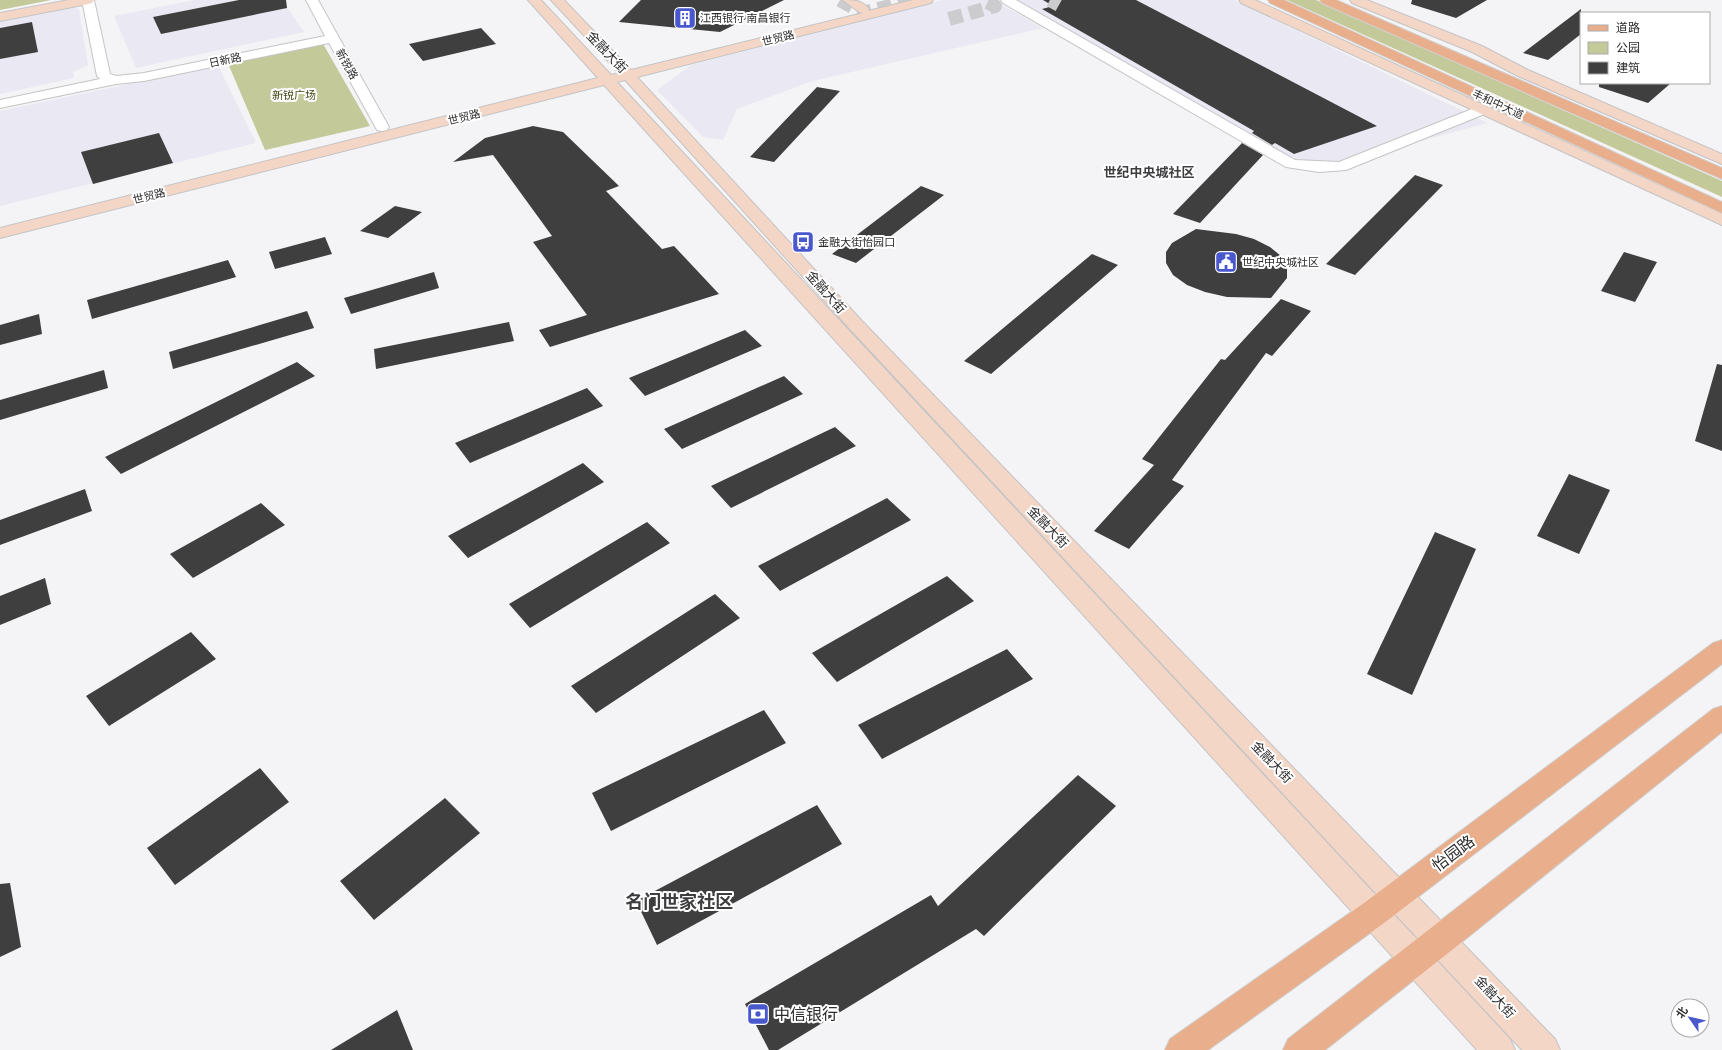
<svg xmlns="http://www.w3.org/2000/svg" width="1722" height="1050" font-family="'IBM Plex Sans','Noto Sans SC',sans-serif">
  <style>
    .built { fill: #eae9f3 }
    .green { fill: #c4c99a }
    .building { fill: #403f40 }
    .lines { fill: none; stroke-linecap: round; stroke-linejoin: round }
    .street-tunnel { stroke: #ccccce; stroke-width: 14; stroke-dasharray: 14 7; stroke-linecap: butt }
    .street-casing { stroke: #c4c4c6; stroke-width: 2 }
    .secondary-casing { stroke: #c4c4c6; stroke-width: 2 }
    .primary-casing { stroke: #d1d1d1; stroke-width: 2 }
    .street { fill: #fff; fill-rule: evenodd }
    .secondary { fill: #f4d6c6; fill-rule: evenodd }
    .primary { fill: #e9ae8c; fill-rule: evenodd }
    .labels { text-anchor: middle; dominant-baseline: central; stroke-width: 4; stroke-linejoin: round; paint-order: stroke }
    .far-poi-label { font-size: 11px; fill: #2c2c2d; stroke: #fff; text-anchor: start }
    .far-street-label { font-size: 11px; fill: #2c2c2d; stroke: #fff }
    .far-park-label { font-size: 11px; fill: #444814; stroke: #fff }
    .street-label { font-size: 13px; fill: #2c2c2d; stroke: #fff }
    .far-quarter-label { font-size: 13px; font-weight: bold; fill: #3e3e40; stroke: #fff }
    .near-street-label { font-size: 16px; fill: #2c2c2d; stroke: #fff }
    .near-poi-label { font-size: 16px; fill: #2c2c2d; stroke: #fff; text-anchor: start }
    .near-quarter-label { font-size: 18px; font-weight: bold; fill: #3e3e40; stroke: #fff }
  </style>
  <rect width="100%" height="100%" fill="#f4f4f6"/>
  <path class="built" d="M 194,0 L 282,0 L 304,32 L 136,68 L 114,16 Z
    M 942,0 L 993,0 L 1043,28 L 813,81 L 737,109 L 723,140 L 703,137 L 657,90 L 691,65 Z
    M 1016,0 L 1234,0 L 1488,123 L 1338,163 L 1291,161 Z
    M 61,5 L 79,9 L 88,65 L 73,72 L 74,78 L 0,94 L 0,18 Z
    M 218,65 L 256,143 L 0,206 L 0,111 Z"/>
  <path class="green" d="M 0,0 L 51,0 L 0,10 Z
    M 1287,0 L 1316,0 L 1722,181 L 1722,197 Z
    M 322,42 L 370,126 L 265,150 L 227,61 Z"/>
  <path class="building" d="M 239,0 L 286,0 L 287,8 L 161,34 L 153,17 Z
    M 641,0 L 784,0 L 720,32 L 619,22 Z
    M 1043,0 L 1136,0 L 1377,126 L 1294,154 L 1275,143 L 1272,145 L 1252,133 L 1254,131 L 1042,9 L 1053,6 Z
    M 1412,0 L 1487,0 L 1456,18 L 1411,4 Z
    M 1581,9 L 1581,34 L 1548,60 L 1523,53 Z
    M 32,22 L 38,52 L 0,59 L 0,28 Z
    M 481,28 L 496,44 L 423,61 L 409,44 Z
    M 1599,83 L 1671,83 L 1648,103 L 1599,87 Z
    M 817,87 L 840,91 L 774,162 L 750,157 Z
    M 533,126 L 563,132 L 619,186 L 606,191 L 662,249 L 674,246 L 719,294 L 550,347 L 539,330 L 587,315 L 533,242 L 552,236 L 493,155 L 453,162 L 485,138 Z
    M 159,133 L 173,163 L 93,184 L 81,152 Z
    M 1242,143 L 1263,155 L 1200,223 L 1173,214 Z
    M 1415,175 L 1443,185 L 1355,275 L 1326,264 Z
    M 921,186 L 944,195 L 856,263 L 832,254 Z
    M 395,206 L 422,212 L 388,238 L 360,231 Z
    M 1196,229 L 1236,234 L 1254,239 L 1270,247 L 1281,256 L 1287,267 L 1287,278 L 1271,298 L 1227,297 L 1205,292 L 1187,285 L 1173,275 L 1166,263 L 1166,252 L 1172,243 Z
    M 325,237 L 332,254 L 275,269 L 269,252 Z
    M 1624,252 L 1657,262 L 1635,302 L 1601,291 Z
    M 1092,254 L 1118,265 L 991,374 L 964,361 Z
    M 228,260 L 236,277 L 92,319 L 87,300 Z
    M 434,272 L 439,288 L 351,314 L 344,298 Z
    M 1281,299 L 1311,311 L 1272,356 L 1266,353 L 1172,480 L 1184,486 L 1129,549 L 1094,531 L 1154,465 L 1142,459 L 1221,359 L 1225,360 Z
    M 307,311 L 314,328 L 173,369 L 169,352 Z
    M 39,314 L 42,334 L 0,345 L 0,325 Z
    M 509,322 L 514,341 L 376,369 L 374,349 Z
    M 745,330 L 762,346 L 645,396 L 629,378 Z
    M 297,362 L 315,376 L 121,474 L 105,457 Z
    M 1717,364 L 1722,365 L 1722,451 L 1695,441 Z
    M 104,370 L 108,388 L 0,420 L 0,400 Z
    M 784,376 L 803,394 L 682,449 L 664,429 Z
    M 587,388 L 603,406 L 470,463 L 455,443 Z
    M 835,427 L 856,446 L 731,508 L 711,486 Z
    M 583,463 L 604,482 L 468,558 L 448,536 Z
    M 1569,474 L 1610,490 L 1579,554 L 1537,536 Z
    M 85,489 L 92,511 L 0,545 L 0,520 Z
    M 887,498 L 911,520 L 780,591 L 758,566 Z
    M 261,503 L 285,525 L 193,578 L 170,554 Z
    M 647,522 L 670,543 L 530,628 L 509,604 Z
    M 1435,532 L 1476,549 L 1412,695 L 1367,674 Z
    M 947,576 L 974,601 L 837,682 L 812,653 Z
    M 45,578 L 51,604 L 0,625 L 0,596 Z
    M 715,594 L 740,618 L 596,713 L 571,686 Z
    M 191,632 L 216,659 L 109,726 L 86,696 Z
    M 1007,649 L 1033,679 L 882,759 L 858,725 Z
    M 764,710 L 786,743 L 611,831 L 592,793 Z
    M 260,768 L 289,802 L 175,885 L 147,848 Z
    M 1078,775 L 1116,806 L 984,936 L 976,929 L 778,1050 L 769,1050 L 745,1004 L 931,895 L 938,906 Z
    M 445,798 L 480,833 L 374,920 L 340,881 Z
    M 817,805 L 842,844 L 657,945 L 636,901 Z
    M 10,883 L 21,947 L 0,957 L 0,884 Z
    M 397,1010 L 413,1050 L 331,1050 Z"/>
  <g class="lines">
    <path class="street-tunnel" d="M 840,0 L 863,13 L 914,0
      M 1050,0 L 1059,5
      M 949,19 L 995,6 L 983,0"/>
    <g class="street-casing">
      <path id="street" d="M 82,0 L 94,0 L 110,74 L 117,76 L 144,73 L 325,36 L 306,0 L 318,0 L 389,127 L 387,130 L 382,131 L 377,130 L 329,43 L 144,81 L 116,84 L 0,108 L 0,100 L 100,79 L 97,76 Z
        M 1001,0 L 1016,0 L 1295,160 L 1339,162 L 1477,107 L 1482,106 L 1487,107 L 1489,110 L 1487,113 L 1346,170 L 1319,172 L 1286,167 L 1003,3 Z"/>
    </g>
    <g class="secondary-casing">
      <path id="secondary" d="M 69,0 L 94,0 L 92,3 L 88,4 L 0,21 L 0,13 Z
        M 528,0 L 541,0 L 611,75 L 619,73 L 551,0 L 564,0 L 631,70 L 863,13 L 859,12 L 843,0 C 854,0 862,0 869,9 L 868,11 L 913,0 L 933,0 L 931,3 L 637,77 L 862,321 L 1555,1039 L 1560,1050 L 1522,1050 L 850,329 L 625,80 L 617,82 L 1510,1039 L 1515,1050 L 1477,1050 L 604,85 L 0,238 L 0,228 L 598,78 Z
        M 1239,0 L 1255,0 L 1722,214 L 1722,225 L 1241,3 Z
        M 1350,0 L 1367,0 L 1482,46 L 1528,70 L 1722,154 L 1722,164 L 1518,76 L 1472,52 L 1352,3 Z"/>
    </g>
    <g class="primary-casing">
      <path id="primary" d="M 1268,0 L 1284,0 L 1722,202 L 1722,213 L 1270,3 Z
        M 1320,0 L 1336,0 L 1722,168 L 1722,179 L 1322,3 Z
        M 1722,640 L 1722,664 L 1384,923 L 1208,1050 L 1165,1050 L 1170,1039 L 1364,903 L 1713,643 Z
        M 1722,706 L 1722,732 L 1452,950 L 1325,1050 L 1283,1050 L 1288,1039 L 1713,709 Z"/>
    </g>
    <use href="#street" class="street"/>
    <use href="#secondary" class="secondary"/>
    <use href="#primary" class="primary"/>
  </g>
  <defs>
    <g id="building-square" transform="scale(1.15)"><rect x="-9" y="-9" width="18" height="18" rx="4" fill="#4958cd" stroke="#fff"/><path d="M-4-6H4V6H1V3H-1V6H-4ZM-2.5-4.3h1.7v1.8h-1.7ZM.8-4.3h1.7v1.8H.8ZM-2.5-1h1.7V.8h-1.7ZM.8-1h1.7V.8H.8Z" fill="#fff"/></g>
    <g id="bus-square" transform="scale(1.15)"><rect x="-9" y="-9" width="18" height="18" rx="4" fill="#4958cd" stroke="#fff"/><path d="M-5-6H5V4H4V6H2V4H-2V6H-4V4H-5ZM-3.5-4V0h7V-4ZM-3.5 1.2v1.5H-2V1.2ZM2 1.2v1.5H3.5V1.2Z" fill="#fff"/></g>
    <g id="civic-square" transform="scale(1.15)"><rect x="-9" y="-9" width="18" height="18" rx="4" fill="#4958cd" stroke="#fff"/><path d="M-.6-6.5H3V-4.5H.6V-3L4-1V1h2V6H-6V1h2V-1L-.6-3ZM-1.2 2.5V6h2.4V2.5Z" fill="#fff"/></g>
    <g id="bank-square" transform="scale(1.15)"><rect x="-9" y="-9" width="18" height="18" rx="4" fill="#4958cd" stroke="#fff"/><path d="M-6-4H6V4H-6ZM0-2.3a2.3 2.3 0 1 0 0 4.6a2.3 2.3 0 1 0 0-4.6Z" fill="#fff"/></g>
  </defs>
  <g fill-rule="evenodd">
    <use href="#building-square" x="685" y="18"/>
    <use href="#bus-square" x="803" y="242"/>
    <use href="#civic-square" x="1226" y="262"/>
    <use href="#bank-square" x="758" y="1014"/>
  </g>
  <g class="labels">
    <g class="far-poi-label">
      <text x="700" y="18">江西银行 南昌银行</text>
      <text x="818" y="242">金融大街怡园口</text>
      <text x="1242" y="262">世纪中央城社区</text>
    </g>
    <g class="far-street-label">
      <text transform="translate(778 38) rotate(-14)">世贸路</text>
      <text transform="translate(225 60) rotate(-12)">日新路</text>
      <text transform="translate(347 64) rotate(61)">新锐路</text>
      <text transform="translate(1498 104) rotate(25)">丰和中大道</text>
      <text transform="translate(464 117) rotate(-14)">世贸路</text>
      <text transform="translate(149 196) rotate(-14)">世贸路</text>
    </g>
    <g class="far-park-label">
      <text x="294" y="95">新锐广场</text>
    </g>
    <g class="street-label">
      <text transform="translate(607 52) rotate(46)">金融大街</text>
      <text transform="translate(826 292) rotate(48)">金融大街</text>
      <text transform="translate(1048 527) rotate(46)">金融大街</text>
      <text transform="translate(1272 762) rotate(46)">金融大街</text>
      <text transform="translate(1495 997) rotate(47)">金融大街</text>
    </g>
    <g class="far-quarter-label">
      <text x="1149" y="172">世纪中央城社区</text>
    </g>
    <g class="near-street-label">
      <text transform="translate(1453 853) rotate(-37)">怡园路</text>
    </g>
    <g class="near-poi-label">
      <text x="774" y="1014">中信银行</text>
    </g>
    <g class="near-quarter-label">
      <text x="679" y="901">名门世家社区</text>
    </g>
  </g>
  <rect x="1580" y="12" width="130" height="72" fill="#ffffff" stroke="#ababab"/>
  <rect x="1588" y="25" width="20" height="6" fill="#e9ae8c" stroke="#ababab"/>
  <text x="1616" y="32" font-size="12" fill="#2c2c2d">道路</text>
  <rect x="1588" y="42" width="20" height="12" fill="#c4c99a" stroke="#ababab"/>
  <text x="1616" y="52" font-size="12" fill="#2c2c2d">公园</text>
  <rect x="1588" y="62" width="20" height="12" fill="#403f40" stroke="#ababab"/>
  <text x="1616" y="72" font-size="12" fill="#2c2c2d">建筑</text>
  <g transform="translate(1690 1018) rotate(304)"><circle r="19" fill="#ffffff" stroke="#ababab"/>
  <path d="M0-3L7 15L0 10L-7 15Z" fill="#4958cd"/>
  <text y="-6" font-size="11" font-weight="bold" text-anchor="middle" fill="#2c2c2d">北</text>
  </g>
</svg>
